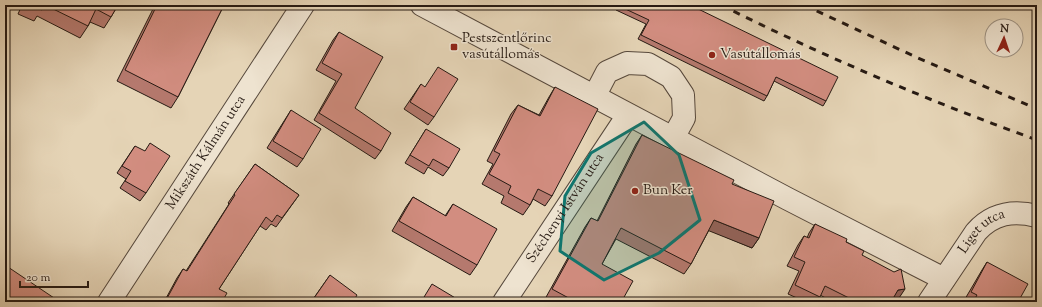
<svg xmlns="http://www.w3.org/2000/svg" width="1042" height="307" font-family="'Sorts Mill Goudy',serif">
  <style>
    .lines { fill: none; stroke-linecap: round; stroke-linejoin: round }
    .minor-casing { stroke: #56483c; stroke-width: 24 }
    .minor { stroke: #eee3d0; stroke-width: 22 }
    .rail { stroke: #261a13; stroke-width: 3; stroke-dasharray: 7 7; stroke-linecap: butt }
    .wall { fill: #b5796e; stroke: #261a13 }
    .shaded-wall { fill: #93635a; stroke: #261a13 }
    .building { fill: #d28d80; stroke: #261a13 }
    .marked { fill: #0f766e; fill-opacity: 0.2; stroke: #0f766e; stroke-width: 3; stroke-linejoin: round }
    .poi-dot { fill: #8f2418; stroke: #eee3d0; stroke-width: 1.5 }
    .labels { text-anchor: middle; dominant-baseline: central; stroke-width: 3; stroke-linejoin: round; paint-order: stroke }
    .poi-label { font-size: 14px; fill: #261a13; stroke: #eee3d0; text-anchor: start }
    .street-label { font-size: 14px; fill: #261a13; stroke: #eee3d0 }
  </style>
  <rect width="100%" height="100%" fill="#e5d4b6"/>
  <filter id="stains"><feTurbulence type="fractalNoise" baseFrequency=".005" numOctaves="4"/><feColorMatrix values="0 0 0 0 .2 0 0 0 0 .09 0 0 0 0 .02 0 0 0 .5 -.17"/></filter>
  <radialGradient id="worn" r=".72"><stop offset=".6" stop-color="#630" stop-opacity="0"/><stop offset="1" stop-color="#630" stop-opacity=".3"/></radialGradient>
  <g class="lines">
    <g class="minor-casing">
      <g id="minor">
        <path d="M 422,5 L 788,199 L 944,279"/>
        <path d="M 594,97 L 607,72 L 627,63 L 648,64 L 671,77 L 683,95 L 684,118 L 673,138"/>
        <path id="s1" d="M 109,302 L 303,5"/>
        <path id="s2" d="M 504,302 L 628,115"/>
        <path id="s3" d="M 929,302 L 976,232 C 993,213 1013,210 1037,216"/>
      </g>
    </g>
    <use href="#minor" class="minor"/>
    <path class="rail" d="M 721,5 C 823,56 929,101 1037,140
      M 804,5 L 918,58 L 1037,109"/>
  </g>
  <path class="wall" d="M 22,5 L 118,5 L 111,17 L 104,28 L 90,22 L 88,26 L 80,38 L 37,16 L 34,21 L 18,14 Z
    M 155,5 L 224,5 L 178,97 L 171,108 L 117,81 Z
    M 619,5 L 690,5 L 826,101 L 823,106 L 774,81 L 767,96 L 764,101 L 638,39 L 646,24 L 616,10 Z
    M 339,32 L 355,108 L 381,151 L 375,159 L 314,120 L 336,81 L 316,70 L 333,40 Z
    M 421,84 L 434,117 L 428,125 L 404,109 Z
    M 555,87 L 552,196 L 545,206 L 533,199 L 530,205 L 523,215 L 501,203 L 504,196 L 482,184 L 493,164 L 487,161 L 511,114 L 518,105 L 539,115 L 549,97 Z
    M 291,110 L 303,159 L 297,167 L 267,148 Z
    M 426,129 L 449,168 L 443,176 L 428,167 L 424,174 L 405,163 Z
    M 642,135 L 732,184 L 759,238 L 752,248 L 709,230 L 691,264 L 684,274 L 616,239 L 602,264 L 623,299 L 629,302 L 551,302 L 545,299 L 585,227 L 591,218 L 597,221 L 636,144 Z
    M 135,146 L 146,193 L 140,201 L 120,188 L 126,179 L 117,173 Z
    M 255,164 L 299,195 L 276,227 L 271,224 L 266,230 L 260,226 L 219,289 L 222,302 L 164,302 L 177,278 L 183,269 L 186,271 L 229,204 L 228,203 Z
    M 413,197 L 445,216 L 453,204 L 477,265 L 470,275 L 392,231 L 406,207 Z
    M 815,224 L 846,242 L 862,255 L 899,298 L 893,299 L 891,302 L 833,302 L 820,295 L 816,302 L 806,302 L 788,294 L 799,271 L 787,266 L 798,245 L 804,236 L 807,238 L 809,233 Z
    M 987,262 L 1018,302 L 971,302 L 965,299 L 982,270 Z
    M 330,275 L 353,302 L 311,302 Z"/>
  <path class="shaded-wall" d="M 714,220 L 759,238 L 752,248 L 707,230 Z
    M 905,289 L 899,298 L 891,299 L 898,290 Z"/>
  <path class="building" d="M 32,5 L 44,5 L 42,10 Z
    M 45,5 L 118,5 L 111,17 L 96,9 L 88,26 Z
    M 157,5 L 224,5 L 178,97 L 125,70 Z
    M 620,5 L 690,5 L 838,77 L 826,101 L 776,77 L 767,96 L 641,35 L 649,20 L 619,6 Z
    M 339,32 L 383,57 L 355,108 L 391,133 L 381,151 L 319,113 L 342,74 L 322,63 Z
    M 438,67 L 458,79 L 434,117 L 410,102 L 421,84 L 425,87 Z
    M 555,87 L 598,109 L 552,196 L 538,189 L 530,205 L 508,193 L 511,186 L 489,174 L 500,154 L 494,151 L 518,105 L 540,116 Z
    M 291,110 L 321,129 L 303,159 L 273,141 Z
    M 426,129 L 460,149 L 449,168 L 433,159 L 429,166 L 410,155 Z
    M 642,135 L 734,180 L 732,184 L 774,201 L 759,238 L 714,220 L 691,264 L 621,228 L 602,264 L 633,281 L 623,299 L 629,302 L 576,302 L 552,289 L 591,218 L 598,221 Z
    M 150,143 L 170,156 L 146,193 L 125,181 L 131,171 L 122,166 L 135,146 L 145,151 Z
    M 255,164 L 299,195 L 282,218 L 277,215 L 272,222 L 266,217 L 219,289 L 227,293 L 222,302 L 165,302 L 183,269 L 187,271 L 235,195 L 234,194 Z
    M 413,197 L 446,216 L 453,204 L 497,229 L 477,265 L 399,221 Z
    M 815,224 L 847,239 L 846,242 L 864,251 L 862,255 L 894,272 L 901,269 L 905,289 L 898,290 L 891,302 L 857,302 L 825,286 L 820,297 L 795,285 L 805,262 L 794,257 L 804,236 L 809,238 Z
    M 987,262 L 1028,284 L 1018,302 L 973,302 L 977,295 L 971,292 Z
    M 5,265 L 60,302 L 5,302 Z
    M 330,275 L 357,295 L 353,302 L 319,302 L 314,298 Z
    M 432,284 L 462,302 L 421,302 Z"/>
  <path class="marked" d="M 644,122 L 679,155 L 700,220 L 659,253 L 604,280 L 560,251 L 565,196 L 591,153 Z"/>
  <g class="poi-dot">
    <rect x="450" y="43" width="8" height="8" rx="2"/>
    <circle cx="712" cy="55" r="4"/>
    <circle cx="635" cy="191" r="4"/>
  </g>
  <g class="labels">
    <g class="poi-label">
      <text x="462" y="39">Pestszentlőrinc<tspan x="462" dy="16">vasútállomás</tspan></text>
      <text x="720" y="55">Vasútállomás</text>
      <text x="643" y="191">Bun Ker</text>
    </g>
    <g class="street-label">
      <text stroke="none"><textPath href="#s1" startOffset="178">Mikszáth Kálmán utca</textPath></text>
      <text stroke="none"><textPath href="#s2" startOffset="112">Széchenyi István utca</textPath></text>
      <text stroke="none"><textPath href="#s3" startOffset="89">Liget utca</textPath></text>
    </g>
  </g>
  <rect width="1042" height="307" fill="none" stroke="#e5d4b6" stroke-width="20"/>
  <rect x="6" y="6" width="1030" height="295" fill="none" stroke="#261a13" stroke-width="2"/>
  <rect x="10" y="10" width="1022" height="287" fill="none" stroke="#261a13"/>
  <g transform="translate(1004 38) rotate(3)"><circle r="19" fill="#eee3d0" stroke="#9e9384"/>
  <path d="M0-3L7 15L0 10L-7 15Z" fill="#8f2418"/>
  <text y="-6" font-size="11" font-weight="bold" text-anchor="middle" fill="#261a13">N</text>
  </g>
  <path d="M20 281v6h68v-6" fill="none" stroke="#261a13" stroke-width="2"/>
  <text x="26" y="281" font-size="12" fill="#261a13" stroke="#eee3d0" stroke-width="3" paint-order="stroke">20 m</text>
  <rect width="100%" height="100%" filter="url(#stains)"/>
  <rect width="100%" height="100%" fill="url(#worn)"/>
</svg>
